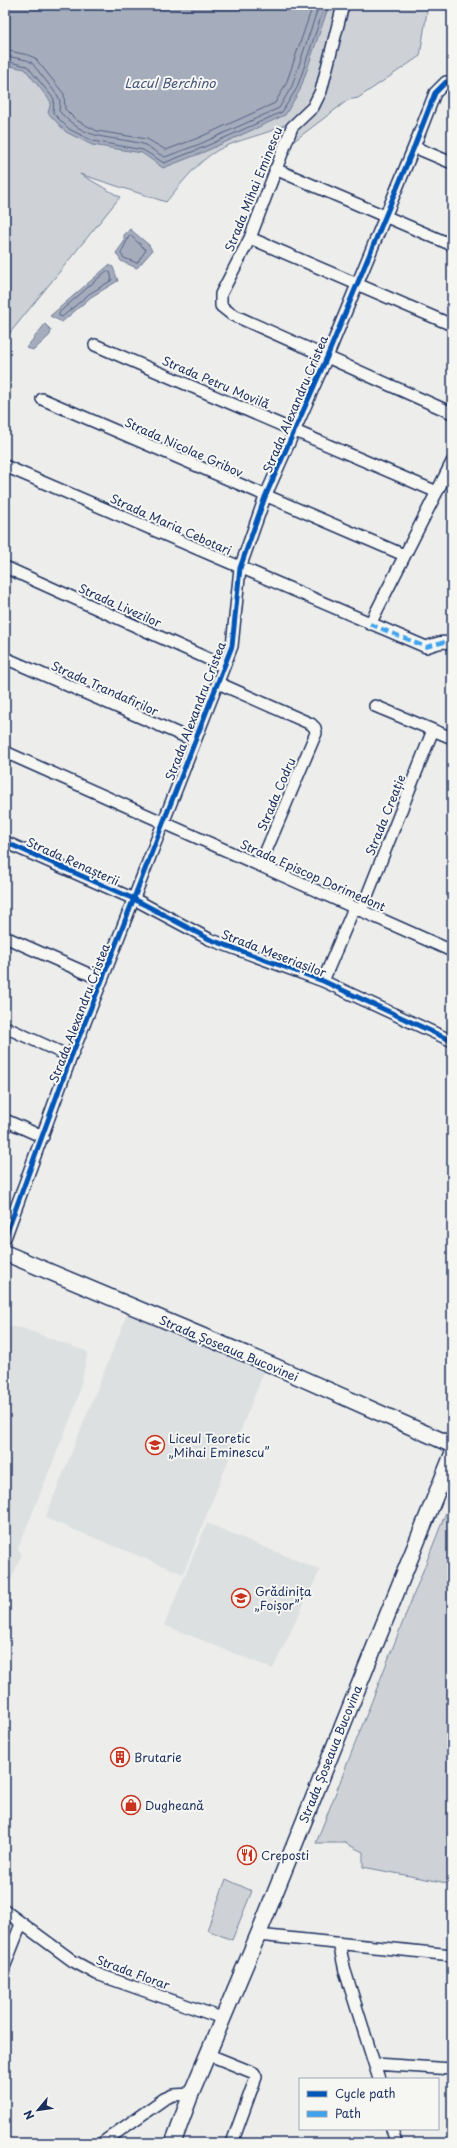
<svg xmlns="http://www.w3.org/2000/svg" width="457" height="2148" font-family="'Playpen Sans',sans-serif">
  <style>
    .built { fill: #dde0e1 }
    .green { fill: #ced2d7; stroke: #74809a }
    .water { fill: #a5acbc; stroke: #6e7a96 }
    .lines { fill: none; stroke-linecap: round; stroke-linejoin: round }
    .shore { stroke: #526184; stroke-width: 1 }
    .minor-casing { stroke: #1b2f5e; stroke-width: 14 }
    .major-casing { stroke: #1b2f5e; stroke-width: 18 }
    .minor { stroke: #f6f6f2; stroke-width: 11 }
    .major { stroke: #f6f6f2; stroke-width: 15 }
    .quiet { stroke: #3da3ed; stroke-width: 4; stroke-dasharray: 8 4; stroke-linecap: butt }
    .cycleway-casing { stroke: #f6f6f2; stroke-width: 8 }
    .cycleway { stroke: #0057b8; stroke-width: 5 }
    .labels { text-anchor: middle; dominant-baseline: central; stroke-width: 4; stroke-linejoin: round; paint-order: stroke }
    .street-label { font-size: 12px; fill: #1b2f5e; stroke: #f6f6f2 }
    .poi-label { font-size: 12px; fill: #1b2f5e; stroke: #f6f6f2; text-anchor: start }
    .water-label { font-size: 13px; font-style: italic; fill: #44547a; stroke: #f6f6f2 }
  </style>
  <rect width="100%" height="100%" fill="#edeeec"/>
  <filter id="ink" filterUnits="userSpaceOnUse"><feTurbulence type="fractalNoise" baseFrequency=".025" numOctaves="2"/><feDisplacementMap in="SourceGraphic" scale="8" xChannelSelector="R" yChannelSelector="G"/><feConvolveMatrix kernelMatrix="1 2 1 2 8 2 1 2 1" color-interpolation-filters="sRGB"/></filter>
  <g filter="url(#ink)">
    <path class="built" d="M 128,1312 L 264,1372 L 183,1574 L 45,1518 Z
      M 5,1326 L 22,1328 L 88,1352 L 76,1405 L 18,1549 L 22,1554 L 9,1585 L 5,1584 Z
      M 207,1523 L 320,1570 L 273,1669 L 164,1625 Z"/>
    <path class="green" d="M 5,5 L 340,5 C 333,32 323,83 309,104 C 289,134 247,134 218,150 C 198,161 180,185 166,202 L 80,174 L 120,197 L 5,339 Z
      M 349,5 L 428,5 L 420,56 L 358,98 L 348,100 L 290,144 L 295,127 L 328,83 Z
      M 452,1497 L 452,1884 L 363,1867 L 363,1852 L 345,1843 L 316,1843 Z
      M 226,1879 L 252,1891 L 232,1940 L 207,1930 Z"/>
    <path class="water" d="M 5,5 L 329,5 L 300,90 L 285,115 L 204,152 L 163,168 L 142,153 L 92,145 L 66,132 L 48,113 L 51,102 L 25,69 L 5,65 Z
      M 130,229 L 149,245 L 152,251 L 137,268 L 121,261 L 116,253 L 124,242 L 124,235 Z
      M 109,265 L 113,267 L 118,281 L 116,282 L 91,297 L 62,322 L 50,316 Z
      M 45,324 L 51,330 L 50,335 L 34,350 L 26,348 Z"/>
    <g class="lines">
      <path class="shore" d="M 5,50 L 28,55 L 35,58 L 64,94 L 65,109 L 76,120 L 97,131 L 147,139 L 166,150 L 198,138 L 275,103 L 286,84 L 313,5
        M 5,56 L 27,60 L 32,63 L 58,96 L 60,101 L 59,111 C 87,142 107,135 143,144 C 151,147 157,154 165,157 L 200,144 L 279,108 L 292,86 L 319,5
        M 5,61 L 27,66 L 54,99 L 53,113 L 69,129 L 93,141 L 143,150 L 164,163 L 202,148 L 282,112 L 297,88 L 325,5
        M 130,235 L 146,250 L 137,263 L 124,258 L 121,254 Z
        M 107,271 L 110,272 L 112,280 L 89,294 L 62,317 L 59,316 L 59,313 Z"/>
      <g class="minor-casing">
        <path id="minor" d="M 343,5 L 321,91 L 313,107 L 292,127 L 250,238 L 221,294 L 221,306 L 231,314 L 452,413
          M 414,147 L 452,163
          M 275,169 L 452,245
          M 250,238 L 452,325
          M 95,345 L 437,492
          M 42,399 L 404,555
          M 5,466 L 426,647 C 436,644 442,640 452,644
          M 5,567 L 224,666
          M 370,624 L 452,462
          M 5,658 L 195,741
          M 218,683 L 311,724 L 315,728 L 316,733 L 260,865
          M 375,706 L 452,738
          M 5,752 L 452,951
          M 5,842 L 134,899 L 209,939 L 323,981 L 452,1041
          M 361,911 L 433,730
          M 5,937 L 102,980
          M 323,981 L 354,908
          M 5,1027 L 71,1057
          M 5,1120 L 43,1137
          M 5,1238 L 71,1057 L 102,980 L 232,646 L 240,568 L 265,497 L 327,357 L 414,147 L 435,93 L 446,82 L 452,82
          M 5,1911 L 73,1961 L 97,1974 L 222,2018
          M 258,1935 L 452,1955
          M 339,1943 L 345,1971 L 379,2079
          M 5,1965 L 21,1924
          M 207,2054 L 254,2073 L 256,2077 L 232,2143
          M 375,2064 L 452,2069
          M 392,2129 L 396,2143
          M 102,2143 L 164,2099 L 173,2095 L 191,2094"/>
      </g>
      <g class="major-casing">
        <path id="major" d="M 5,1253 L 274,1366 L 452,1445
          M 173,2143 L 191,2094 L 258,1935 L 452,1455"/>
      </g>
      <use href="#minor" class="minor"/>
      <use href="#major" class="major"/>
      <path class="quiet" d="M 370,624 L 426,647 L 445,642"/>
      <g class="cycleway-casing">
        <path id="cycleway" d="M 5,842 L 134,899 L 209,939 L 323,981 L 452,1041
          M 5,1238 L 71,1057 L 102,980 L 232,646 L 240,568 L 265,497 L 327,357 L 414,147 L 435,93 L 446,82 L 452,82"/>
      </g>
      <use href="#cycleway" class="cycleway"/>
    </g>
  </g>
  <defs>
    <g id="school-ring" transform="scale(1)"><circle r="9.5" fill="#f6f6f2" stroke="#c8321e" stroke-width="1.5"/><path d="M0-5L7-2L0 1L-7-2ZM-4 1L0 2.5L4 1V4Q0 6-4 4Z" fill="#c8321e"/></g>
    <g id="building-ring" transform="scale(1)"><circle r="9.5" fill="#f6f6f2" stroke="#c8321e" stroke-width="1.5"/><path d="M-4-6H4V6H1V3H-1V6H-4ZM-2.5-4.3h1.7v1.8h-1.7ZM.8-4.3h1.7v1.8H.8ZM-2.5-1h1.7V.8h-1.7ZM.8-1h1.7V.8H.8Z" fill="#c8321e"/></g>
    <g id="shop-ring" transform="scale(1)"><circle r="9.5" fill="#f6f6f2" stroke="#c8321e" stroke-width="1.5"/><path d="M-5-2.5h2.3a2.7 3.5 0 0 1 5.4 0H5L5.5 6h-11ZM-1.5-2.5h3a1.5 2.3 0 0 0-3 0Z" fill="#c8321e"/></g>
    <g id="restaurant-ring" transform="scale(1)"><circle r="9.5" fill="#f6f6f2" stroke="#c8321e" stroke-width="1.5"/><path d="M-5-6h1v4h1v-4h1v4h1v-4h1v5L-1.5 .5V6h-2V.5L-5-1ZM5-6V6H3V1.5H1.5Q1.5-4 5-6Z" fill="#c8321e"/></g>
  </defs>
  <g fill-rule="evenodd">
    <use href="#school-ring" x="155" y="1445"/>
    <use href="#school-ring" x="241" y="1598"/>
    <use href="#building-ring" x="120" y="1757"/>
    <use href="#shop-ring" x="131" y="1805"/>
    <use href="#restaurant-ring" x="247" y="1855"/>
  </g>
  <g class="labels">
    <g class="street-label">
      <text transform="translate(253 189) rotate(-68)">Strada Mihai Eminescu</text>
      <text transform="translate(216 382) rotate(23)">Strada Petru Movilă</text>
      <text transform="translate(295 404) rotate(-67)">Strada Alexandru Cristea</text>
      <text transform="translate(184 447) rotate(24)">Strada Nicolae Gribov</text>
      <text transform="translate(171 524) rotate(24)">Strada Maria Cebotari</text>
      <text transform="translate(120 605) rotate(24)">Strada Livezilor</text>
      <text transform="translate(105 688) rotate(24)">Strada Trandafirilor</text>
      <text transform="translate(195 711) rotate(-69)">Strada Alexandru Cristea</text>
      <text transform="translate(276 794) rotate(-67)">Strada Codru</text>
      <text transform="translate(385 815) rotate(-68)">Strada Creație</text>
      <text transform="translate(73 861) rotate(24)">Strada Renașterii</text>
      <text transform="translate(313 875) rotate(24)">Strada Episcop Dorimedont</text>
      <text transform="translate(274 953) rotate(21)">Strada Meseriașilor</text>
      <text transform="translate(79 1013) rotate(-69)">Strada Alexandru Cristea</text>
      <text transform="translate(229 1348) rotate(23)">Strada Șoseaua Bucovinei</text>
      <text transform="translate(330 1754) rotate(-68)">Strada Șoseaua Bucovina</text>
      <text transform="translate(133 1972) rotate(20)">Strada Florar</text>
    </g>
    <g class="poi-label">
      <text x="169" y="1438">Liceul Teoretic<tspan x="169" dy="14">„Mihai Eminescu”</tspan></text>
      <text x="255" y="1591">Grădinița<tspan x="255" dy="14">„Foișor”</tspan></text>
      <text x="134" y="1757">Brutarie</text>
      <text x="145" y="1805">Dugheană</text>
      <text x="261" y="1855">Creposti</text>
    </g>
    <g class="water-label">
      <text x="170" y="82">Lacul Berchino</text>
    </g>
  </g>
  <rect width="457" height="2148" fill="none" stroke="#f6f6f2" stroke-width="20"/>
  <rect x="10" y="10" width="437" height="2128" fill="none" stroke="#1b2f5e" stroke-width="1.5" filter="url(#ink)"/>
  <rect x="299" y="2078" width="140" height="52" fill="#f6f6f2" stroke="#9ea6b7"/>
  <rect x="307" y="2091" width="20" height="6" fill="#0057b8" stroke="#9ea6b7"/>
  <text x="335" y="2098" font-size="12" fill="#1b2f5e">Cycle path</text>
  <rect x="307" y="2111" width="20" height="6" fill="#3da3ed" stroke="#9ea6b7"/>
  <text x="335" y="2118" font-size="12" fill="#1b2f5e">Path</text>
  <g transform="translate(38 2110) rotate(241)" stroke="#f6f6f2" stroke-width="3" paint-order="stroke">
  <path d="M0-3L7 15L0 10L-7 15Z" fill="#1b2f5e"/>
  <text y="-6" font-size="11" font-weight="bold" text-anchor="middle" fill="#1b2f5e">N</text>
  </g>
</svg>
